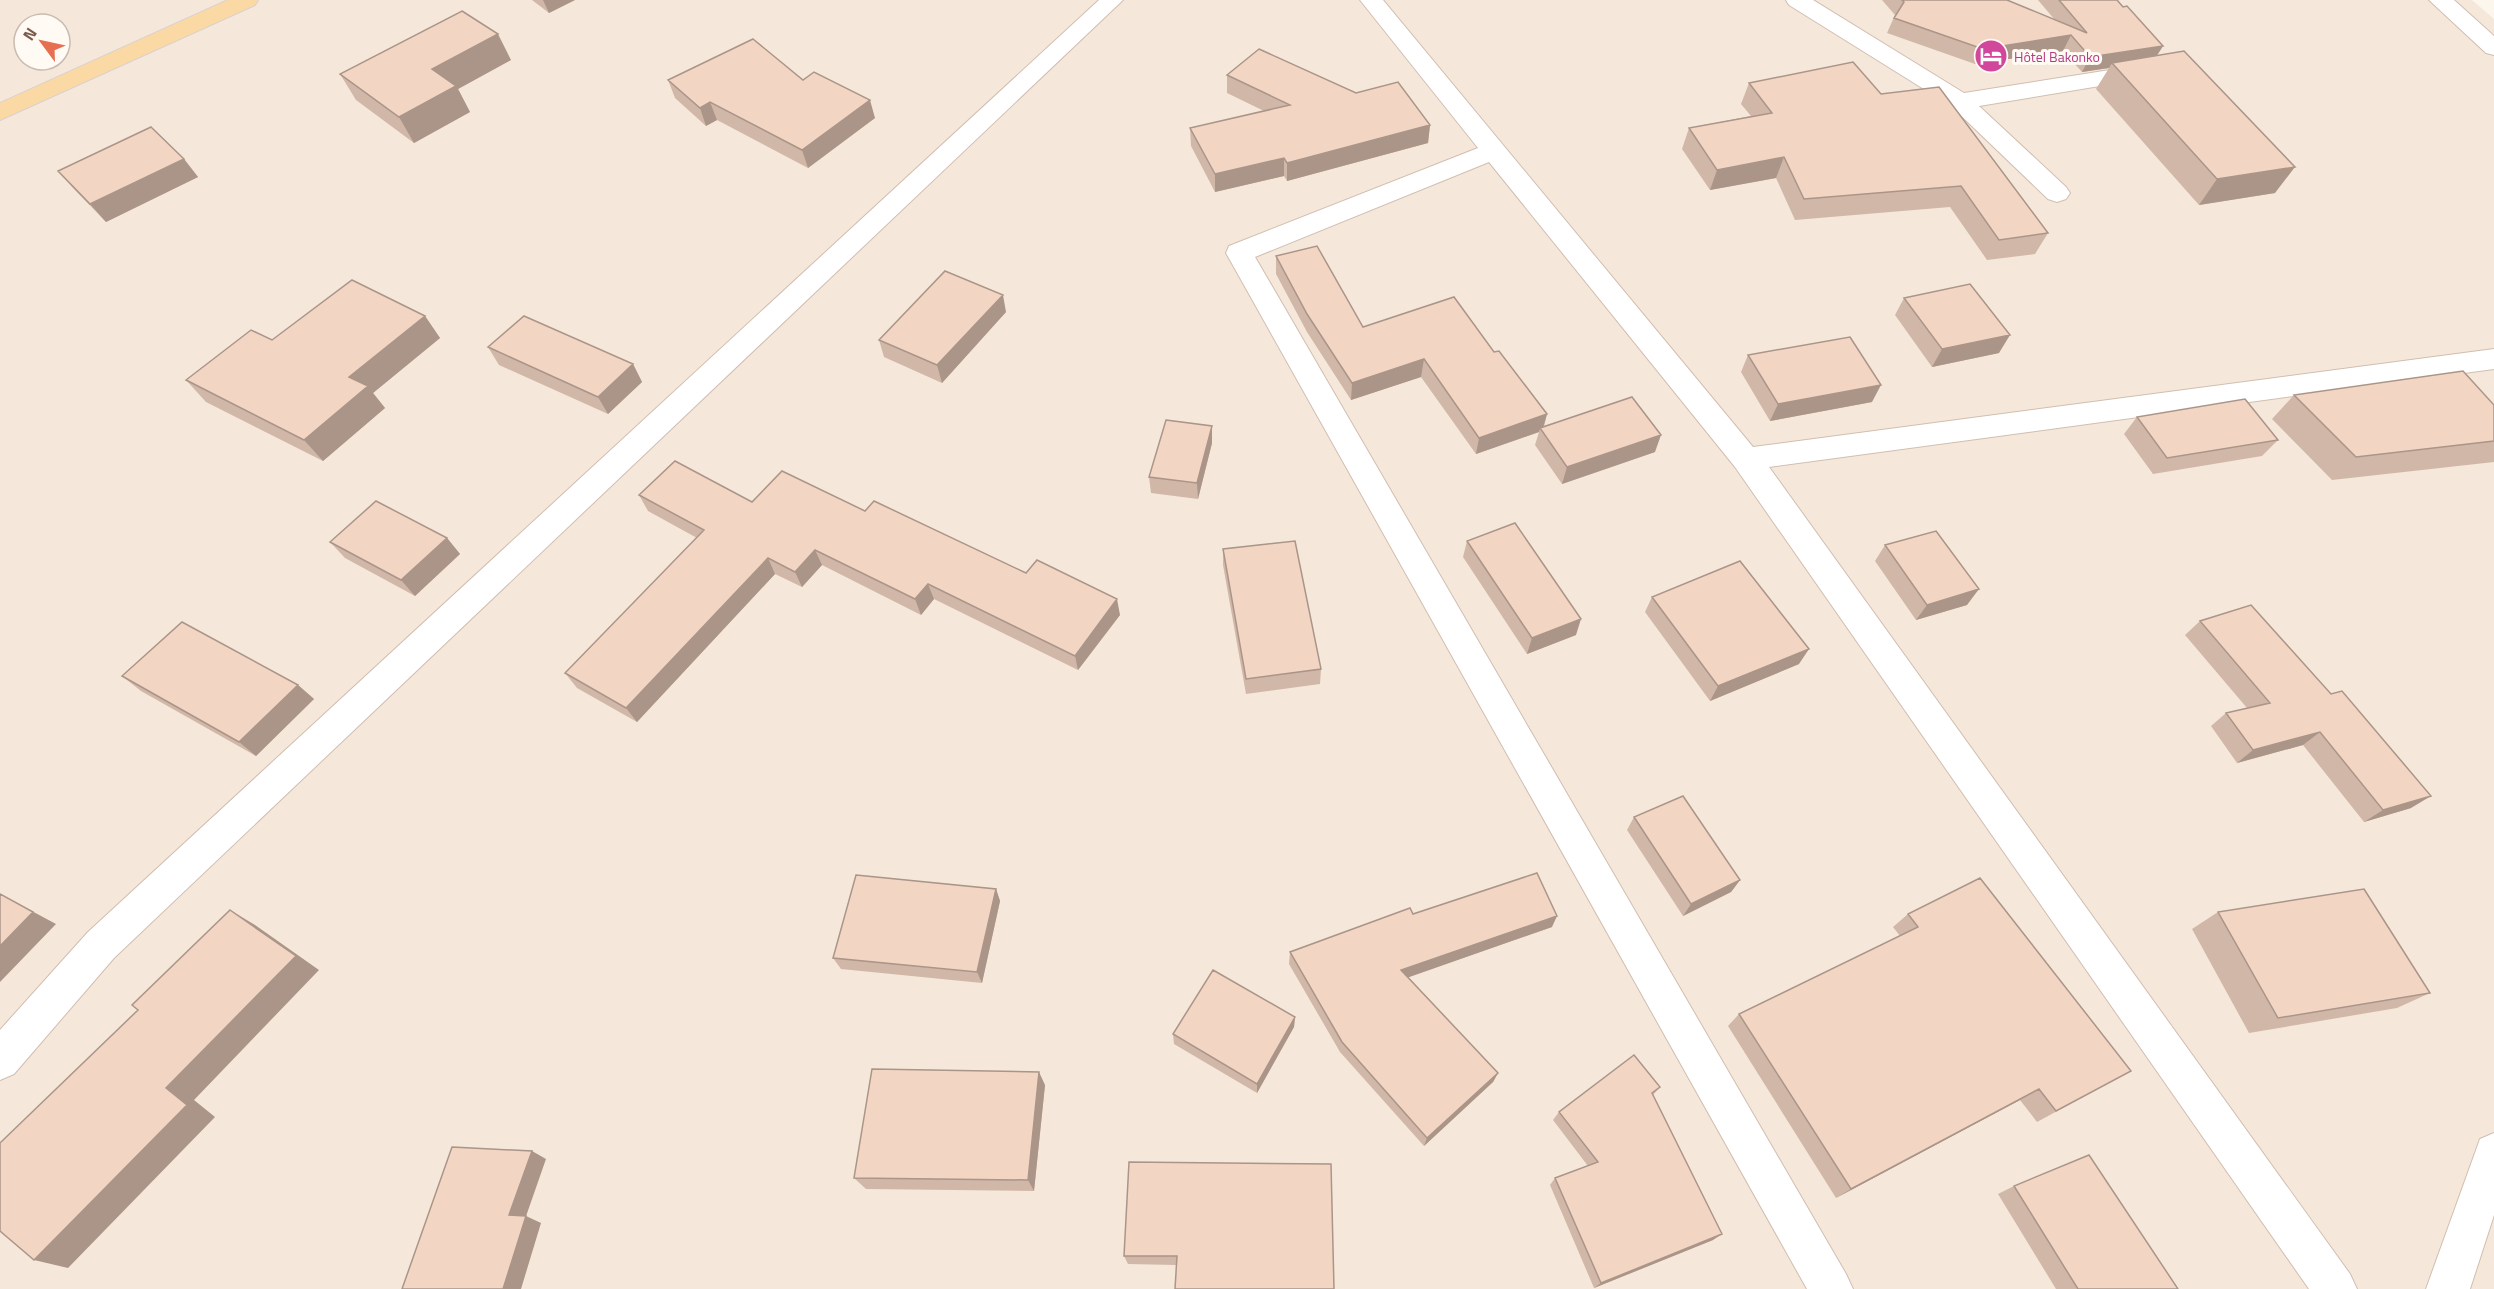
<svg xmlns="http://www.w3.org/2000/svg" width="2494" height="1289" font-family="'Titillium Web',sans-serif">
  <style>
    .residential { fill: #f5e8da; fill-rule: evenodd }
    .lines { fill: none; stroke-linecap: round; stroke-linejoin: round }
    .minor-casing { stroke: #d1beb0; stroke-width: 2 }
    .major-casing { stroke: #dad1cd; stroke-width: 2 }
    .minor { fill: #fff; fill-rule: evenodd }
    .major { fill: #fbd9a5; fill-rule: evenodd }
    .wall { fill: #d1b7a8 }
    .shaded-wall { fill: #aa9588 }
    .building { fill: #f3d5c3; stroke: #aa9588; stroke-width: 1.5 }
    .labels { text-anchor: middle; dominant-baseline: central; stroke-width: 6; stroke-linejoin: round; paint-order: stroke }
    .far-hotel-label { font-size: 14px; fill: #b23c85; stroke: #fffaf3; text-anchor: start }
  </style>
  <rect width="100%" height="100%" fill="#fdf6ec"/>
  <path class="residential" d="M 0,0 L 2472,0 L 2494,19 L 2494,1289 L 0,1289 ZM 24,24 L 60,24 L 60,60 L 24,60 Z"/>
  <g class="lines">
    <g class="minor-casing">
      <path id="minor" d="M 1099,0 L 1123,0 L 114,958 L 14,1074 L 0,1080 L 0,1030 L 88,932 Z
        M 1360,0 L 1383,0 L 1753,447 L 2494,349 L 2494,369 L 1769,467 L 2350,1274 L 2357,1289 L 2309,1289 L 1735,467 L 1489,162 L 1255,257 L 1846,1274 L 1853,1289 L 1807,1289 L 1226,253 L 1229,246 L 1478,148 Z
        M 1786,0 L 1813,0 L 1964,93 L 2148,64 L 2157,66 L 2160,71 L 2157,76 L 2148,78 L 1979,106 L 2066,187 L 2070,193 L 2066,199 L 2057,202 L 2048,199 L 1951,106 L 1789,5 Z
        M 2429,0 L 2454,0 L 2494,36 L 2494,55 L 2486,53 Z
        M 2494,1133 L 2494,1215 L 2470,1289 L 2426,1289 L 2480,1139 Z"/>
    </g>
    <g class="major-casing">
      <path id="major" d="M 228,0 L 258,0 L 255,5 L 0,120 L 0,103 Z"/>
    </g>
    <use href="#minor" class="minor"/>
    <use href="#major" class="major"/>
  </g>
  <path class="wall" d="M 532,0 L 575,0 L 549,13 Z
    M 1882,0 L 2007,0 L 2055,20 L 2038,0 L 2117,0 L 2163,46 L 2157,56 L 2275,193 L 2199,205 L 2096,89 L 2109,68 L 2082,72 L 2063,51 L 1975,64 L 1887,33 L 1895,15 Z
    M 511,60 L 458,89 L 470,112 L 414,143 L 356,100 L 340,74 Z
    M 1227,75 L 1356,93 L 1430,125 L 1428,143 L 1287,181 L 1284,176 L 1215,192 L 1191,146 L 1190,128 L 1264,111 L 1227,93 Z
    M 668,80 L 803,80 L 875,118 L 808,168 L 717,120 L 706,126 L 675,98 Z
    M 1749,83 L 1881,94 L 2048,233 L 2035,254 L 1987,260 L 1950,207 L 1795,220 L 1776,178 L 1710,190 L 1682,149 L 1689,128 L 1751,116 L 1741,104 Z
    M 184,159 L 198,177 L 106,222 L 74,189 L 58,171 Z
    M 1276,256 L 1363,327 L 1494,352 L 1547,414 L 1544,427 L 1655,452 L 1562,484 L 1535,445 L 1539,432 L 1476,454 L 1421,377 L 1351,400 L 1307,332 L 1276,274 Z
    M 1904,298 L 1999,353 L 1932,367 L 1895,315 Z
    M 1006,312 L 942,383 L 884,357 L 879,340 Z
    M 425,316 L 440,338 L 373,393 L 385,408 L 323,461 L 206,402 L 186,380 L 272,340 Z
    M 488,347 L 633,364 L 642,382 L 608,414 L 499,365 Z
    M 1748,355 L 1872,402 L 1770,421 L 1741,372 Z
    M 2294,395 L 2494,405 L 2494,462 L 2332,480 L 2272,419 Z
    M 2137,417 L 2278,440 L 2262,456 L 2153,474 L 2124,434 Z
    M 1212,443 L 1198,499 L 1151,493 L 1149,477 Z
    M 639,495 L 865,511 L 1026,573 L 1120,615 L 1078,670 L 934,599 L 921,615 L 822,565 L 802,587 L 775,574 L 637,722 L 577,688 L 565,673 L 697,538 L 648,511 Z
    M 447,538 L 460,554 L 415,596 L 345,558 L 330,542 Z
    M 1467,541 L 1576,635 L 1527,654 L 1463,557 Z
    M 1885,545 L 1967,605 L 1916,620 L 1875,561 Z
    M 1223,549 L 1321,669 L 1320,684 L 1246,694 L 1223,565 Z
    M 1652,597 L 1799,664 L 1710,701 L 1645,612 Z
    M 2200,621 L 2411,808 L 2364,822 L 2303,745 L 2237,763 L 2211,726 L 2226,713 L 2247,708 L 2185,635 Z
    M 122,676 L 298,685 L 314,699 L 256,756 L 141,691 Z
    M 1634,817 L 1740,880 L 1731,892 L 1683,916 L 1627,830 Z
    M 996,889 L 1000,901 L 982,983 L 841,969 L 833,958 Z
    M 2218,912 L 2430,993 L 2397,1008 L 2249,1033 L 2192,929 Z
    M 1413,914 L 1552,927 L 1408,977 L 1498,1073 L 1493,1082 L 1424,1146 L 1340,1052 L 1289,964 L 1290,952 Z
    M 1908,914 L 2131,1071 L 2037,1122 L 2020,1100 L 1836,1198 L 1728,1026 L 1739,1014 L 1900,936 L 1893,927 Z
    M 1295,1017 L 1294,1027 L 1257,1093 L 1174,1044 L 1173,1034 Z
    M 1045,1085 L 1034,1191 L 866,1189 L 854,1178 Z
    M 1660,1087 L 1653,1095 L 1713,1240 L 1594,1288 L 1550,1185 L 1555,1178 L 1588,1166 L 1553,1120 L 1559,1112 Z
    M 1331,1164 L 1176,1265 L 1128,1264 L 1124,1256 Z
    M 2014,1186 L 2178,1289 L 2056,1289 L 1998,1194 Z"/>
  <path class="shaded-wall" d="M 543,0 L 575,0 L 549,13 Z
    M 498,34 L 511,60 L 458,89 L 470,112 L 414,143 L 399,117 L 432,69 Z
    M 2071,35 L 2063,51 L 1975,64 L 1983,49 Z
    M 2163,46 L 2153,61 L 2112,63 L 2109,68 L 2082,72 L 2090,57 Z
    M 870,100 L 875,118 L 808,168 L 802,150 Z
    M 710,102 L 717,120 L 706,126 L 700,108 Z
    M 1430,125 L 1428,143 L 1287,181 L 1287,163 Z
    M 1784,157 L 1776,178 L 1710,190 L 1717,170 Z
    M 1284,158 L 1284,176 L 1215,192 L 1215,174 Z
    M 184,159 L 198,177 L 106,222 L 90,204 Z
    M 2295,167 L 2275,193 L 2199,205 L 2217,179 Z
    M 1003,295 L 1006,312 L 942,383 L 937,365 Z
    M 425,316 L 440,338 L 373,393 L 385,408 L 323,461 L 304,440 L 349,377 Z
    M 2010,335 L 1999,353 L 1932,367 L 1942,349 Z
    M 1424,359 L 1421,377 L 1351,400 L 1352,383 Z
    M 633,364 L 642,382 L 608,414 L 598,397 Z
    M 1881,385 L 1872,402 L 1770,421 L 1778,404 Z
    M 1547,414 L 1542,431 L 1540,428 L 1539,432 L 1476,454 L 1479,438 Z
    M 1212,426 L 1212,443 L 1198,499 L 1197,483 Z
    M 1661,435 L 1655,452 L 1562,484 L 1567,467 Z
    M 447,538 L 460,554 L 415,596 L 401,580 Z
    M 815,550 L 822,565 L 802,587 L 795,572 Z
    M 768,558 L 775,574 L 637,722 L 626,708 Z
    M 928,584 L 934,599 L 921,615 L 915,599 Z
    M 1979,589 L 1967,605 L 1916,620 L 1927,605 Z
    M 1117,599 L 1120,615 L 1078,670 L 1075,656 Z
    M 1581,619 L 1576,635 L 1527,654 L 1532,638 Z
    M 1809,649 L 1799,664 L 1710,701 L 1718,686 Z
    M 298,685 L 314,699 L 256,756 L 239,742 Z
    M 2320,732 L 2303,745 L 2237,763 L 2253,750 Z
    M 2431,796 L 2411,808 L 2364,822 L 2383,810 Z
    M 1740,880 L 1731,892 L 1683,916 L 1691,904 Z
    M 996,889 L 1000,901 L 982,983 L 977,972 Z
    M 0,894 L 56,924 L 0,982 Z
    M 230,910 L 255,925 L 319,970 L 194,1100 L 215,1117 L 68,1268 L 34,1260 Z
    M 1557,916 L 1552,927 L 1398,981 L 1401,970 Z
    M 1295,1017 L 1294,1027 L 1257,1093 L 1257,1084 Z
    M 1039,1072 L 1045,1085 L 1034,1191 L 1028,1180 Z
    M 1498,1073 L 1493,1082 L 1424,1146 L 1427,1138 Z
    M 2039,1089 L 2020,1100 L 1836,1198 L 1851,1189 Z
    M 532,1151 L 546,1159 L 524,1222 L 509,1215 Z
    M 526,1216 L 541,1223 L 521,1289 L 503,1289 Z
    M 1722,1234 L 1713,1240 L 1594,1288 L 1601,1283 Z"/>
  <path class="building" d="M 1902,0 L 2007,0 L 2087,33 L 2059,0 L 2117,0 L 2123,7 L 2127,6 L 2163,46 L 2090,57 L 2071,35 L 1983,49 L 1894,18 L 1904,2 Z
    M 462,11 L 498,34 L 432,69 L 456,86 L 399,117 L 340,74 Z
    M 753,39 L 803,80 L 814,72 L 870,100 L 802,150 L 710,102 L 700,108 L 668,80 Z
    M 1259,49 L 1356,93 L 1398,82 L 1430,125 L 1287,163 L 1284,158 L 1215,174 L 1190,128 L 1290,105 L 1227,75 Z
    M 2184,51 L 2295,167 L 2217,179 L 2112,63 Z
    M 1853,62 L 1881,94 L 1939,87 L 2048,233 L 1999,240 L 1961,186 L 1804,199 L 1784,157 L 1717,170 L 1689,128 L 1772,113 L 1749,83 Z
    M 151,127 L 184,159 L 90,204 L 58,171 Z
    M 1317,246 L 1363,327 L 1454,297 L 1494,352 L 1499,351 L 1547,414 L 1479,438 L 1424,359 L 1352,383 L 1307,314 L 1276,256 Z
    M 945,271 L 1003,295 L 937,365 L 879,340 Z
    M 352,280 L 425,316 L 349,377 L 368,386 L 304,440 L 186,380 L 251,330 L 272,340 Z
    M 1970,284 L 2010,335 L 1942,349 L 1904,298 Z
    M 524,316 L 633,364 L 598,397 L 488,347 Z
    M 1850,337 L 1881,385 L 1778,404 L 1748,355 Z
    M 2463,371 L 2494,405 L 2494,441 L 2356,457 L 2294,395 Z
    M 1632,397 L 1661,435 L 1567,467 L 1540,428 Z
    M 2245,399 L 2278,440 L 2167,458 L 2137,417 Z
    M 1166,420 L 1212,426 L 1197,483 L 1149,477 Z
    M 675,461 L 752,502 L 782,471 L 865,511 L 874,501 L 1026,573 L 1037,560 L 1117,599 L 1075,656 L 928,584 L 915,599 L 815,550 L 795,572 L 768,558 L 626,708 L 565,673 L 704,530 L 639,495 Z
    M 376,501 L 447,538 L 401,580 L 330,542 Z
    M 1515,523 L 1581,619 L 1532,638 L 1467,541 Z
    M 1936,531 L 1979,589 L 1927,605 L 1885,545 Z
    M 1295,541 L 1321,669 L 1246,679 L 1223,549 Z
    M 1740,561 L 1809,649 L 1718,686 L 1652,597 Z
    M 2251,605 L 2331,694 L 2342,691 L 2431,796 L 2383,810 L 2320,732 L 2253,750 L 2226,713 L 2270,703 L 2200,621 Z
    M 182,622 L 298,685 L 239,742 L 122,676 Z
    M 1683,796 L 1740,880 L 1691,904 L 1634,817 Z
    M 1537,873 L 1557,916 L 1401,970 L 1498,1073 L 1427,1138 L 1342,1042 L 1290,952 L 1410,908 L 1413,914 Z
    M 856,875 L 996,889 L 977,972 L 833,958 Z
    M 1980,878 L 2131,1071 L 2056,1111 L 2039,1089 L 1851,1189 L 1739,1014 L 1918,927 L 1908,914 Z
    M 2364,889 L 2430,993 L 2278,1018 L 2218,912 Z
    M 0,894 L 33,912 L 0,946 Z
    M 230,910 L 296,956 L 166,1088 L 187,1105 L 34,1260 L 0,1231 L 0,1143 L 138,1010 L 132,1005 Z
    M 1213,970 L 1295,1017 L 1257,1084 L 1173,1034 Z
    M 1634,1055 L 1660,1087 L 1652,1093 L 1722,1234 L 1601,1283 L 1555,1178 L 1598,1162 L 1559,1112 Z
    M 872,1069 L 1039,1072 L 1028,1180 L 854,1178 Z
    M 452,1147 L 532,1151 L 509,1215 L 526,1216 L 503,1289 L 402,1289 Z
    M 2089,1155 L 2178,1289 L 2078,1289 L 2014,1186 Z
    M 1129,1162 L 1331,1164 L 1334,1289 L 1175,1289 L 1177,1256 L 1124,1256 Z"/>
  <defs>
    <g id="hotel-disc" transform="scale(1.725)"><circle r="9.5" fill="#d1479c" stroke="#fffaf3"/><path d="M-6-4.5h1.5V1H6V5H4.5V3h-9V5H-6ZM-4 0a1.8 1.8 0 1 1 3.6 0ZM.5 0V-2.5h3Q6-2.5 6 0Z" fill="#fff"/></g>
  </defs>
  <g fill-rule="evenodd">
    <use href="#hotel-disc" x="1991" y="56"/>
  </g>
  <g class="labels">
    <g class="far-hotel-label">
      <text x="2014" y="56">Hôtel Bakonko</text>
    </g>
  </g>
  <g transform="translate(42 42) rotate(303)"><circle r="28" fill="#fffaf3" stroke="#cabbb1" stroke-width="1.5"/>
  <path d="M0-4.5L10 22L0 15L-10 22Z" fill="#e76f51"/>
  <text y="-9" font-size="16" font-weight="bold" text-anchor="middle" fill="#7a5c4d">N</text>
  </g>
</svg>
